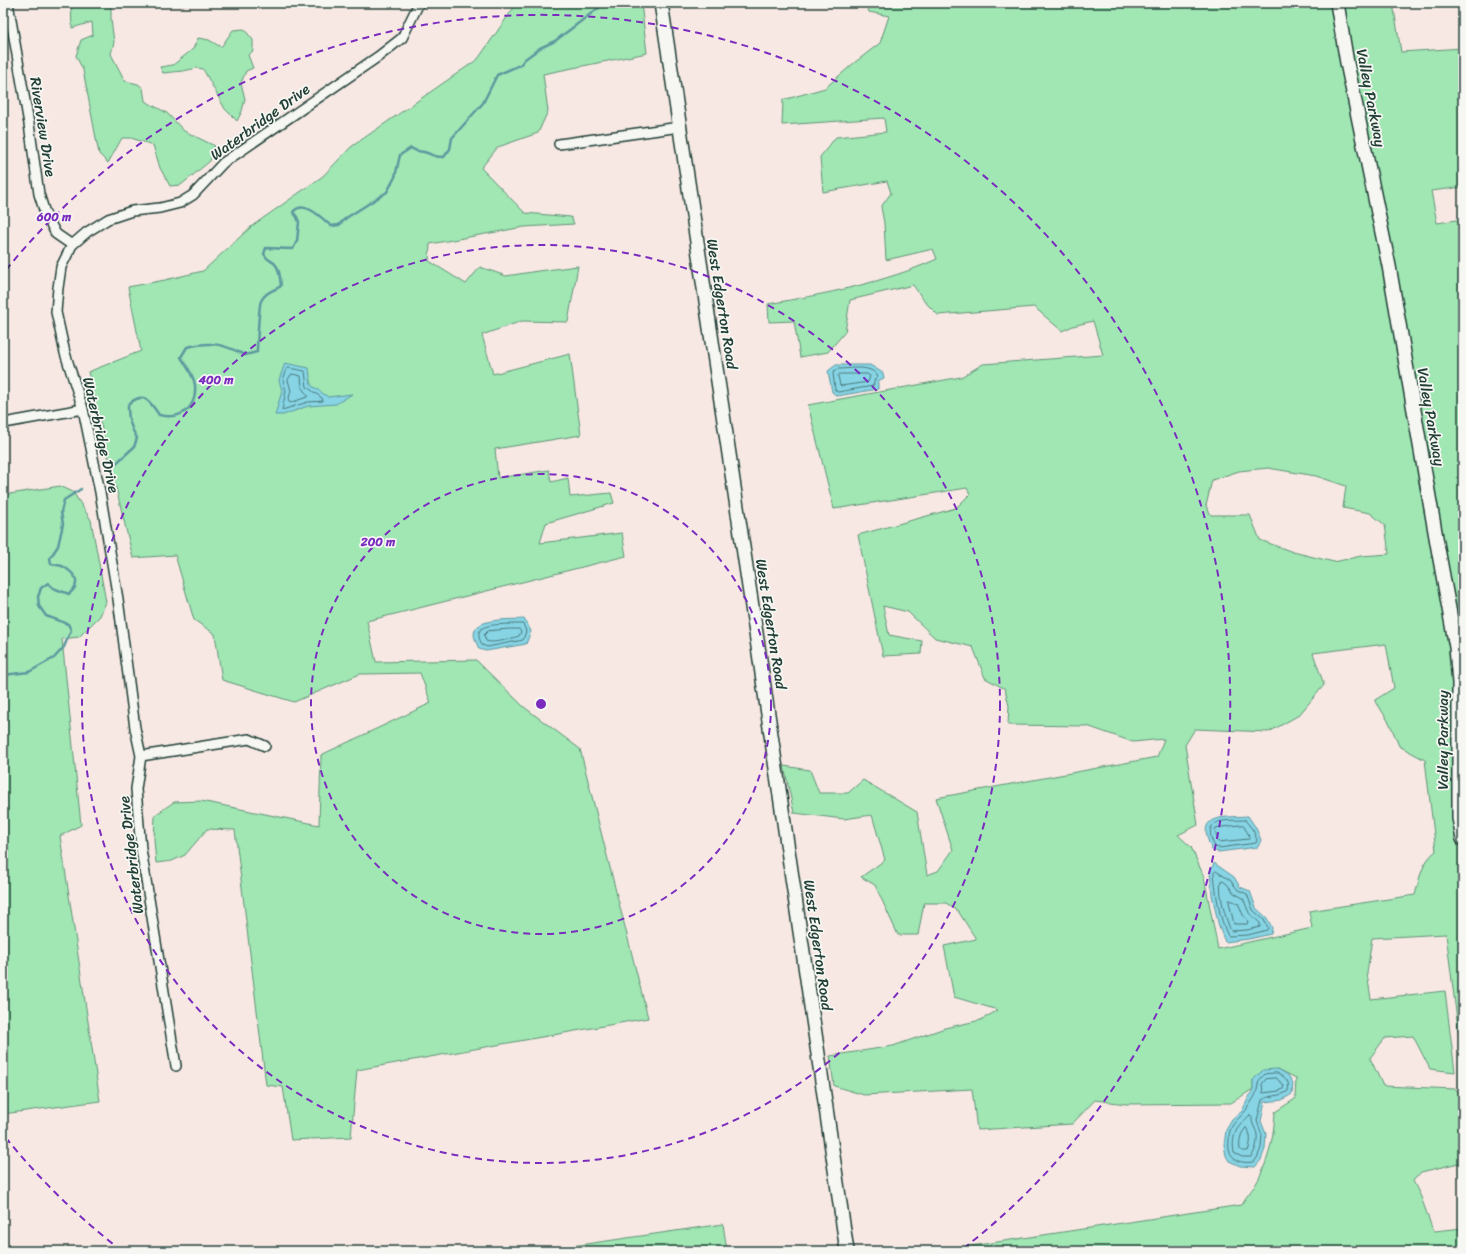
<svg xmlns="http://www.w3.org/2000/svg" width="1466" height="1254" font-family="Sriracha,sans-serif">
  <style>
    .green { fill: #a0e7b4; stroke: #609274; fill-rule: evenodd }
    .water { fill: #87d4e5; stroke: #5d989e }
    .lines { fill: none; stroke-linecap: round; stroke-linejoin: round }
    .shore { stroke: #49797b; stroke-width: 1 }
    .stream { stroke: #5d989e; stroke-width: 2.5 }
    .street-casing { stroke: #1f3d34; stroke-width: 12 }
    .secondary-casing { stroke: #1f3d34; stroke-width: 16 }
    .street { stroke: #f6f6f2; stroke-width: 9 }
    .secondary { stroke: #f6f6f2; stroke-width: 13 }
    .ring { fill: none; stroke: #7b2cbf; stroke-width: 2; stroke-dasharray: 7 5 }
    .labels { text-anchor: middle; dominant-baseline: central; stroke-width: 3.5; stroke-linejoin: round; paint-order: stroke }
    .street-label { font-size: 15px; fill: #1f3d34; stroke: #f6f6f2 }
    .centre { fill: #7b2cbf; stroke: #f6f6f2; stroke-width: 2 }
    .ring-label { font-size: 12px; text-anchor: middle; font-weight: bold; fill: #7b2cbf; stroke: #f6f6f2; stroke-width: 3.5; stroke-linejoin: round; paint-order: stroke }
  </style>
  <rect width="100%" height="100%" fill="#f7e8e4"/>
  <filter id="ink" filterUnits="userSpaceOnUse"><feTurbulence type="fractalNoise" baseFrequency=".025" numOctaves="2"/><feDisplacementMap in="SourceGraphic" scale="8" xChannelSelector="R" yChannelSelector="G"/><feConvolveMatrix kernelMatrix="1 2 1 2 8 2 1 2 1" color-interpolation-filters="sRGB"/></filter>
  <g filter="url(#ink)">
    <path class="green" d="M 71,3 L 111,3 L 111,19 L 114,42 L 111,54 L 125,81 L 138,84 L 143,88 L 145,101 L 167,113 L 184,131 L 215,146 L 210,161 L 181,185 L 170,186 L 160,168 L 153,145 L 131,138 L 122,138 L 108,163 L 99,154 L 83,70 L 76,56 L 81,40 L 93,35 L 92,22 L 72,28 Z
      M 517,3 L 641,3 L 647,53 L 543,74 L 548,111 L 538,133 L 498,147 L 481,168 L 525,213 L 571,217 L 574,224 L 524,227 L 430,244 L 429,261 L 466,284 L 480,267 L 506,276 L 538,271 L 578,266 L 568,322 L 522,321 L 482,335 L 493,374 L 570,354 L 581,435 L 495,449 L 498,478 L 549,470 L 551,482 L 568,478 L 570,497 L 611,493 L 614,503 L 546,523 L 540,543 L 622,533 L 626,556 L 367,621 L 376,662 L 476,660 L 524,707 L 580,749 L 648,1018 L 357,1070 L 351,1137 L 291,1140 L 283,1087 L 266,1085 L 235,830 L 207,829 L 185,855 L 172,861 L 156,863 L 154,840 L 155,815 L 174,802 L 201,801 L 319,825 L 321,755 L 431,703 L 420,673 L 360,674 L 294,702 L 222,680 L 215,634 L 194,620 L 175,555 L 133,558 L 88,372 L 141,351 L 128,287 L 165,280 L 203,271 L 252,226 L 323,176 L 351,147 L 478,59 Z
      M 865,3 L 1393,3 L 1401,52 L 1463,48 L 1463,187 L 1431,191 L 1437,223 L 1463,219 L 1463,1067 L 1446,934 L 1372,938 L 1367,973 L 1371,999 L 1445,991 L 1455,1072 L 1430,1069 L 1413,1036 L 1385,1038 L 1370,1058 L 1383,1086 L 1456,1089 L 1463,1099 L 1463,1162 L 1421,1172 L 1413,1181 L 1421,1197 L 1432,1228 L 1435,1231 L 1463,1228 L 1463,1251 L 938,1251 L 1241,1205 C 1247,1195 1256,1186 1260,1176 C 1270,1156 1274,1133 1275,1112 L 1295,1099 L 1296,1078 L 1278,1069 L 1253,1080 L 1253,1089 L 1231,1103 L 1126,1104 L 1095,1100 L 1072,1124 L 977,1130 L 972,1089 L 864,1095 L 834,1086 L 830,1056 L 893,1046 L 945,1028 L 981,1020 L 998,1010 L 954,997 L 944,946 L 976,939 L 958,911 L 946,903 L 924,903 L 918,935 L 898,935 L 875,885 L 861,877 L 885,860 L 872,815 L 844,819 L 794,813 L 784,766 L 810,770 L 819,793 L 848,793 L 863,780 L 917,812 L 927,875 L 938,871 L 953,850 L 936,798 L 1157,757 L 1164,739 L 1133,742 L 1087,726 L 1008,725 L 1009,706 L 1005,689 L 985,678 L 973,647 L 935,638 L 908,612 L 883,606 L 889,635 L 922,641 L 921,654 L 883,656 L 858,535 L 956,508 L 970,494 L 967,488 L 834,509 L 808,405 L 961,377 L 983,364 L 1103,355 L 1093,321 L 1073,326 L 1062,331 L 1034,307 L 938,315 L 925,302 L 913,285 L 850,300 L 845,332 L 828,352 L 800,357 L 794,321 L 769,322 L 768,304 C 825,294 884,283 937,259 L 933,249 L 886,260 L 884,223 L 881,207 L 891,193 L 887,181 L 823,192 L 820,157 L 836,137 L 886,132 L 884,118 L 782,125 L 783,100 L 825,88 L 854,63 L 880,43 L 889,16 L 869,12 ZM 1268,468 L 1316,476 L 1346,486 L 1343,508 L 1370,513 L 1385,525 L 1389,554 L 1361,556 L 1334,562 L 1293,552 L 1260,540 L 1250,515 L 1211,515 L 1206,506 L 1212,480 L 1239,471 ZM 1386,644 L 1394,688 L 1375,700 L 1390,724 L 1399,746 L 1425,760 L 1436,851 C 1422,861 1419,880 1415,895 L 1309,911 L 1312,928 L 1218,949 L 1204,877 L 1191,847 L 1178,835 L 1198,825 L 1185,745 L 1195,729 L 1269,732 L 1299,715 L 1324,685 L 1313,653 Z
      M 244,29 L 253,40 L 253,51 L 248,55 L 253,68 L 246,71 L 241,83 L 245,99 L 242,111 L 237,121 L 225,109 L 203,69 L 197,68 L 183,71 L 163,73 L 160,67 L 173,65 L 193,49 L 198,38 L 209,40 L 221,47 L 233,30 Z
      M 60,486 L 73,492 L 91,520 L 106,602 L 100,616 L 79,637 L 62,639 L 81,825 L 60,836 L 100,1101 L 3,1114 L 3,495 Z
      M 723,1224 L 727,1251 L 538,1251 Z"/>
    <path class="water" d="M 285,363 L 309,368 L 311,385 L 328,397 L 352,394 L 336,404 L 308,406 L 283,415 L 275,415 L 282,391 L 279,380 Z
      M 836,365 L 870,365 L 883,373 L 884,378 L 878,381 L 878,389 L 837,396 L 832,392 L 828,371 Z
      M 524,619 L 531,631 L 526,644 L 486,651 L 479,649 C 477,644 474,638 474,634 C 475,617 512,620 524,619 Z
      M 1248,816 L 1256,828 L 1261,840 L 1258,847 L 1218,852 L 1212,850 C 1194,813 1221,818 1248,816 Z
      M 1214,863 L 1234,877 L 1240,887 L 1250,891 L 1256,908 L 1267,918 L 1272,928 L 1271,934 L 1249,939 L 1225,942 L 1219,927 L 1212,895 L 1210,872 Z
      M 1278,1069 L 1288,1075 L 1293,1083 L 1292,1094 L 1282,1100 L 1265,1102 L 1261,1121 L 1266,1134 L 1265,1149 L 1261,1160 L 1255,1167 L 1240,1166 L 1229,1161 L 1226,1156 L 1224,1145 L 1226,1130 L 1232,1120 L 1242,1111 L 1253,1089 L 1253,1080 L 1263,1070 Z"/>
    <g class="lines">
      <path class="shore" d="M 289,368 L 305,371 L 307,387 L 322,398 L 323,401 L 308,402 L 282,410 L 286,391 L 283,380 L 287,369 Z
        M 838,369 C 850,369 870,364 878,376 L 875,379 L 873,386 L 838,392 L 835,390 L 833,373 Z
        M 292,374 L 301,376 L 302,388 L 308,396 L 307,397 L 290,403 L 288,401 L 291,391 L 288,380 Z
        M 840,374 L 867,374 L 870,376 L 868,382 L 841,386 L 840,385 L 838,376 Z
        M 509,624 L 523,624 L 526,631 L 523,640 L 487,647 L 482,645 C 481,642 479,639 479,636 C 477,623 501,625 509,624 Z
        M 510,629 L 519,629 L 521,632 L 519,636 C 510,639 494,644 486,641 L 484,635 L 488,631 Z
        M 1245,820 L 1253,830 L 1257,840 L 1256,843 L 1219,848 L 1215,847 C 1200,817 1224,821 1245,820 Z
        M 1243,825 L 1250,837 L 1249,839 L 1218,842 L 1215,830 L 1216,828 Z
        M 1216,871 L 1230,880 L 1238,890 L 1247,894 L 1253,910 L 1264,920 L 1268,928 L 1267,930 L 1248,935 L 1228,936 C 1219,917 1216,895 1214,873 Z
        M 1221,881 L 1223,881 L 1227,884 L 1234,893 L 1243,898 L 1249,913 L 1260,923 L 1260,927 L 1247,930 L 1231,931 C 1226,920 1218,893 1221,881 Z
        M 1230,900 L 1238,903 L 1243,915 L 1248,921 L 1247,924 L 1234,924 L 1229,902 Z
        M 1277,1073 C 1286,1078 1290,1080 1288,1091 C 1280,1097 1269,1095 1262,1100 L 1257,1121 L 1262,1135 L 1261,1148 L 1257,1158 L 1254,1162 C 1237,1164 1227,1159 1229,1141 C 1229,1138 1229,1134 1230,1131 C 1233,1121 1243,1116 1248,1107 C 1251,1102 1256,1096 1257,1090 C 1259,1080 1257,1082 1265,1074 Z
        M 1276,1078 L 1284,1085 L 1283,1089 L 1279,1091 L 1263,1093 L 1262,1084 L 1266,1079 Z
        M 1250,1115 L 1252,1117 C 1251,1124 1256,1128 1257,1135 C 1258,1142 1255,1152 1251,1157 L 1242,1157 L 1234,1153 C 1231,1134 1237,1127 1250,1115 Z
        M 1246,1128 C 1252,1134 1251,1143 1248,1151 L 1243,1151 L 1240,1150 C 1239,1142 1240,1133 1246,1128 Z"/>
      <path class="stream" d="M 113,466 L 134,447 L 137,438 C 130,427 128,418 128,405 C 143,390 150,401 159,415 C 181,420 197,409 195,385 C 194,376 186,365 181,357 L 187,347 C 212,341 223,344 245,355 L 257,352 C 257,346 259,304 261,301 C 265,292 273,291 281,286 C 280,279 280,268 274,263 C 269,259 268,261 264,254 L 266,248 L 293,249 L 297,241 L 299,222 L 297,217 L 293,212 C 304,199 322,218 331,226 L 339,225 L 346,218 L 387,192 L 395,177 L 400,155 L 411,148 C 416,152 419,151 424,152 C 432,154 435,158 444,157 L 450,149 L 452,138 L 483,103 L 497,75 L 520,65 L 525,59 L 540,48 L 555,41 L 605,3
        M 3,675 L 29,672 L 54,658 L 64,647 L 71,630 L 68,624 L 46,616 L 39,606 L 38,597 L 41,588 L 48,583 L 53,588 L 69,594 C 81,584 77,575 64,567 C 61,565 55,565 51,564 L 50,558 L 58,546 L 63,524 L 61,512 L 64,500 L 81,489"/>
      <g class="street-casing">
        <path id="street" d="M 8,3 L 29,124 L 39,194 L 45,213 L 56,234 L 72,245
          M 559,144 L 680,127
          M 4,423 L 83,409
          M 141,756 L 249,739 L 265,746
          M 176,1066 L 141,849 L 136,789 L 141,756 L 135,728 L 118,599 L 100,492 L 83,409 L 65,353 L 56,312 L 58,288 L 61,267 L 72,245 L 87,232 L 108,219 L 132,211 L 160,208 L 180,203 L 193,195 L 223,163 L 379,56 L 402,38 L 419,3"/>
      </g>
      <g class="secondary-casing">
        <path id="secondary" d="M 661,3 L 759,653 L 847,1251
          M 1337,3 L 1347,63 L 1389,266 L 1437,543 L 1456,647 L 1459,683 L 1459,818 L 1463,839"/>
      </g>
      <use href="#street" class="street"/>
      <use href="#secondary" class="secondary"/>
    </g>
  </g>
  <g class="ring">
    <circle cx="541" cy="704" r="230"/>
    <circle cx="541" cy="704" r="459"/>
    <path d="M122 1251A689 689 0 0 1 6 1138M6 270A689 689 0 1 1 960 1251"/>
  </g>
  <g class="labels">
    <g class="street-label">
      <text transform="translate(1371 98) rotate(79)">Valley Parkway</text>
      <text transform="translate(260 122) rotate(-36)">Waterbridge Drive</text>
      <text transform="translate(43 127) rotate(81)">Riverview Drive</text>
      <text transform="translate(722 304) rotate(81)">West Edgerton Road</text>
      <text transform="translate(1431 417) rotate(80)">Valley Parkway</text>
      <text transform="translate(101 435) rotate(77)">Waterbridge Drive</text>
      <text transform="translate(771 624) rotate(81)">West Edgerton Road</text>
      <text transform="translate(1443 740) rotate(-90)">Valley Parkway</text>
      <text transform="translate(131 855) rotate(-97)">Waterbridge Drive</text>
      <text transform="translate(818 945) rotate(82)">West Edgerton Road</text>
    </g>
  </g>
  <circle cx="541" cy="704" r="6" class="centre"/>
  <g class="ring-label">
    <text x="54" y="221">600 m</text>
    <text x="216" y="384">400 m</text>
    <text x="378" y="546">200 m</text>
  </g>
  <rect width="1466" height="1254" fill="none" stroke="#f6f6f2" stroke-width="16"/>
  <rect x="8" y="8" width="1450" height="1238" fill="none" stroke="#1f3d34" stroke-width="1.5" filter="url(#ink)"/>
</svg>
